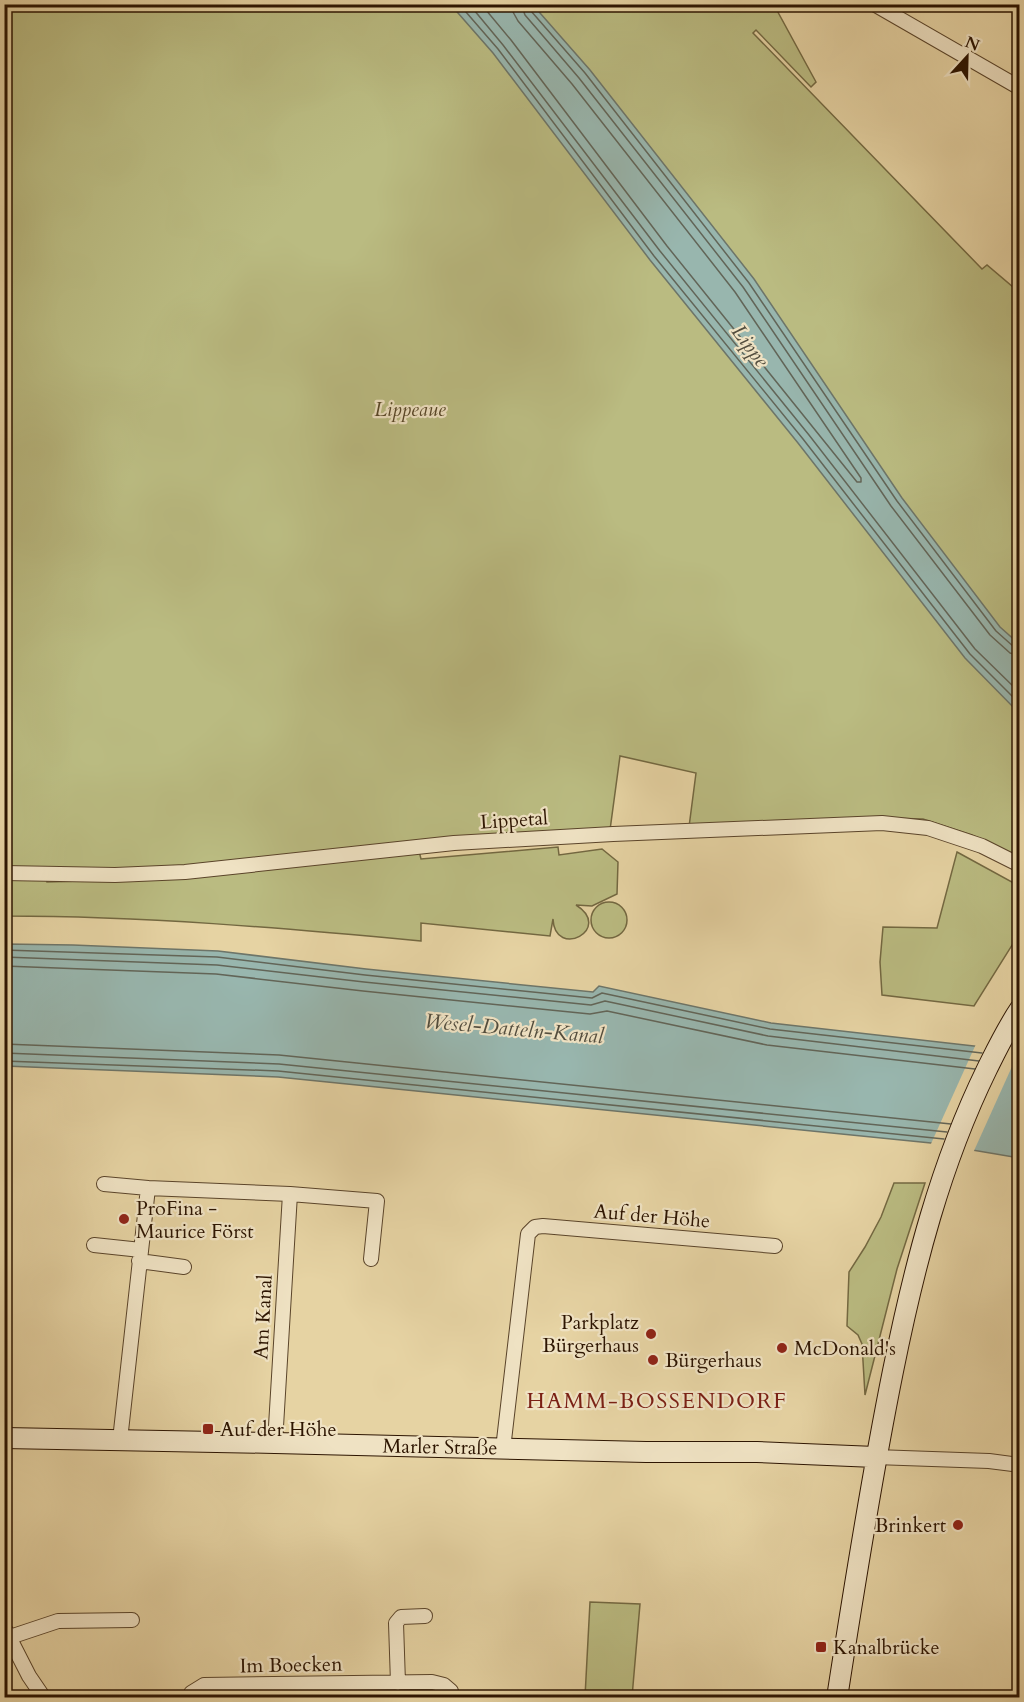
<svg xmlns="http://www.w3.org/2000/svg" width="1024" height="1702" font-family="Cardo,serif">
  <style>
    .green { fill: #babb81; stroke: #736841; stroke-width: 1.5 }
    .water { fill: #98b6ae; stroke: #6d7569; stroke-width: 1.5 }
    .pier { fill: #e6d3a3 }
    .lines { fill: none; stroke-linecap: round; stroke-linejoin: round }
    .shore { stroke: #626558; stroke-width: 1.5 }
    .minor-casing { stroke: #5a442a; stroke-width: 16 }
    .secondary-casing { stroke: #2c1401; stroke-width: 22 }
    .minor { stroke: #efe2c3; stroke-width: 14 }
    .secondary { stroke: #efe2c3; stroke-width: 20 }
    .poi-dot { fill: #8f2418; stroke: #efe2c3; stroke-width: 2 }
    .labels { text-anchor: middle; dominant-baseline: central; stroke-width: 4.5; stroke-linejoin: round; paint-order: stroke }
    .park-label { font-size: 20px; font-style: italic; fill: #574627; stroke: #efe2c3 }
    .street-label { font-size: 20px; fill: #2c1401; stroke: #efe2c3 }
    .poi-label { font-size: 20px; fill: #2c1401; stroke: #efe2c3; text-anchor: start }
    .water-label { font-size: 21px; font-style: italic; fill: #524d3e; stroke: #efe2c3 }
    .quarter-label { font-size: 22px; letter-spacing: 1.5px; fill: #7a1f14; stroke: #efe2c3 }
  </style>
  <rect width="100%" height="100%" fill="#e6d3a3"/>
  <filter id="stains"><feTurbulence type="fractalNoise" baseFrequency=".00333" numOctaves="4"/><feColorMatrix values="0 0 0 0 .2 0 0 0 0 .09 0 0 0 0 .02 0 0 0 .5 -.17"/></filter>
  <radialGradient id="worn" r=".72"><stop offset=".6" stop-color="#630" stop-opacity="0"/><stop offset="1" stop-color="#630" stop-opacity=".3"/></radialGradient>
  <path class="green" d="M 5,5 L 774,5 L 816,82 L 811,87 L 756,30 L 753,33 L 982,269 L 987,265 L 1019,292 L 1019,858 L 972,835 L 923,819 L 886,818 L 689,827 L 696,773 L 620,756 L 610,830 L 193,866 L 121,871 L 5,868 Z
    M 558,847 L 559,855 L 602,849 L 618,862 L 617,894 L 592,906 L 576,905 C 614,929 555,960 553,919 L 550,936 L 421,923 L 421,941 C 282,928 144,916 5,916 L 5,878 L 47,878 L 47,882 L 118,880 L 419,851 L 421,859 Z
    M 957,852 L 1019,886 L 1019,934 L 974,1006 L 882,995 L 880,962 L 883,927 L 937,928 Z
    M591 920a18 18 0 1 1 36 0a18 18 0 1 1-36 0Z
    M 894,1183 L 925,1183 L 897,1269 L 865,1395 L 862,1344 L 858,1335 L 847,1326 L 849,1272 L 865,1247 L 881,1217 Z
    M 590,1602 L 640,1604 L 632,1697 L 585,1697 Z"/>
  <path class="water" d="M 451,5 L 533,5 L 590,70 L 754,279 L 902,498 L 1000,627 L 1019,644 L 1019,713 L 965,658 L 798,443 L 650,260 L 493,53 Z
    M 5,944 L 73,945 L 218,951 L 366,969 L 593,992 L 599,986 L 771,1023 L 1019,1051 L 1019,1158 L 931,1143 L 278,1077 L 5,1066 Z"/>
  <path class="pier" d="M 976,1044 L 1020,1048 L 1019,1051 L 973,1153 L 930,1146 Z"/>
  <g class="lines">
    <path class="shore" d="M 459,4 L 498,49 L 654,256 L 803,439 L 970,654 L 1020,704
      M 469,4 L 503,45 L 660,251 L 809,435 L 975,649 L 1020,693
      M 481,4 L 511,40 L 667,246 L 857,482 L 861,482 L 861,478 L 735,292 L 572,84 L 518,21 L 513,12 L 512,4
      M 521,4 L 525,15 L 579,78 L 743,287 L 891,506 L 990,635 L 1010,653 L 1020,656
      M 529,4 L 531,11 L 585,73 L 749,283 L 897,501 L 996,631 L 1014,647 L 1020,648
      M 4,950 L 217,957 L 365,975 L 592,998 L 602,993 L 770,1029 L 982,1053
      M 4,957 L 217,965 L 364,982 L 591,1005 L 605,1001 L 768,1036 L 979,1061
      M 4,966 L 216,974 L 363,991 L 590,1014 L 607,1011 L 767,1045 L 975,1069
      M 4,1044 L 279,1055 L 951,1124
      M 4,1053 L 279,1064 L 947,1132
      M 4,1061 L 278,1071 L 944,1139"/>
    <g class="minor-casing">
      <path id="minor" d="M 874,4 L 1020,88
        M 4,873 L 115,875 L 185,872 L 454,843 L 613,834 L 882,823 L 928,828 L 982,846 L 1020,865
        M 104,1184 L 148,1188
        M 290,1194 L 377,1201 L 371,1259
        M 94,1245 L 141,1250
        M 139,1261 L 184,1267
        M 120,1440 L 148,1188 L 290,1194 L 275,1443
        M 503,1449 L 528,1234 L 535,1227 L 543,1226 L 775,1246
        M 875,1457 L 989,1461 L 1020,1465
        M 6,1631 L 29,1676 L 44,1698
        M 4,1639 L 58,1621 L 132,1620
        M 398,1683 L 396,1623 L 401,1617 L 425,1616
        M 190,1698 L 191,1693 L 204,1685 L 432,1682 L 444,1685 L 451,1691 L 452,1698"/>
    </g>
    <g class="secondary-casing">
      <path id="secondary" d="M 4,1438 L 275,1443 L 646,1452 L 757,1452 L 875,1457
        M 837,1698 C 854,1588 871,1480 893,1371 C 914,1267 940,1165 987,1069 C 997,1049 1007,1028 1020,1009"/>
    </g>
    <use href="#minor" class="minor"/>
    <use href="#secondary" class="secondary"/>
  </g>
  <g class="poi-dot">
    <circle cx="124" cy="1219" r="6"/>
    <circle cx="651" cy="1334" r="6"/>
    <circle cx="782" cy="1348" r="6"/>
    <circle cx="653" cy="1360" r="6"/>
    <rect x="202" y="1423" width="12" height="12" rx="3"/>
    <circle cx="958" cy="1525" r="6"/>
    <rect x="815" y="1641" width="12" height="12" rx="3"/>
  </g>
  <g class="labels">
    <g class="park-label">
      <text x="410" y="409">Lippeaue</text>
    </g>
    <g class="street-label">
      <text transform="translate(514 820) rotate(-4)">Lippetal</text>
      <text transform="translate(652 1216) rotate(5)">Auf der Höhe</text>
      <text transform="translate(263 1317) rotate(-87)">Am Kanal</text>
      <text transform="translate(440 1447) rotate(1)">Marler Straße</text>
      <text transform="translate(291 1665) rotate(-1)">Im Boecken</text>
    </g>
    <g class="poi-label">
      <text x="136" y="1208">ProFina -<tspan x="136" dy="23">Maurice Först</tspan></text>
      <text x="639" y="1322" text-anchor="end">Parkplatz<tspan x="639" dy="23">Bürgerhaus</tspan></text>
      <text x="794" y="1348">McDonald's</text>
      <text x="665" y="1360">Bürgerhaus</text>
      <text x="220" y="1429">Auf der Höhe</text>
      <text x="946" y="1525" text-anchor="end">Brinkert</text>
      <text x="833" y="1647">Kanalbrücke</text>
    </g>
    <g class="water-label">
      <text transform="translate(750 346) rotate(53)">Lippe</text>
      <text transform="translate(514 1029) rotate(5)">Wesel-Datteln-Kanal</text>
    </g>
    <g class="quarter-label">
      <text x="657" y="1401">HAMM-BOSSENDORF</text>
    </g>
  </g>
  <rect width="1024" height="1702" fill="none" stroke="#e6d3a3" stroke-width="24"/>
  <rect x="6" y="6" width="1012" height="1690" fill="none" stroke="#2c1401" stroke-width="3"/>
  <rect x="12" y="12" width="1000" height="1678" fill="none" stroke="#2c1401" stroke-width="1.5"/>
  <g transform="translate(967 57) rotate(22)" stroke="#efe2c3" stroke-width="4.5" paint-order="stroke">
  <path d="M0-4.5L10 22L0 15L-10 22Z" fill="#2c1401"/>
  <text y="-9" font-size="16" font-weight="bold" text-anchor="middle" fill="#2c1401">N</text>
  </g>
  <rect width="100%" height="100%" filter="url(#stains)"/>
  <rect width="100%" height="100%" fill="url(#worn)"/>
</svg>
